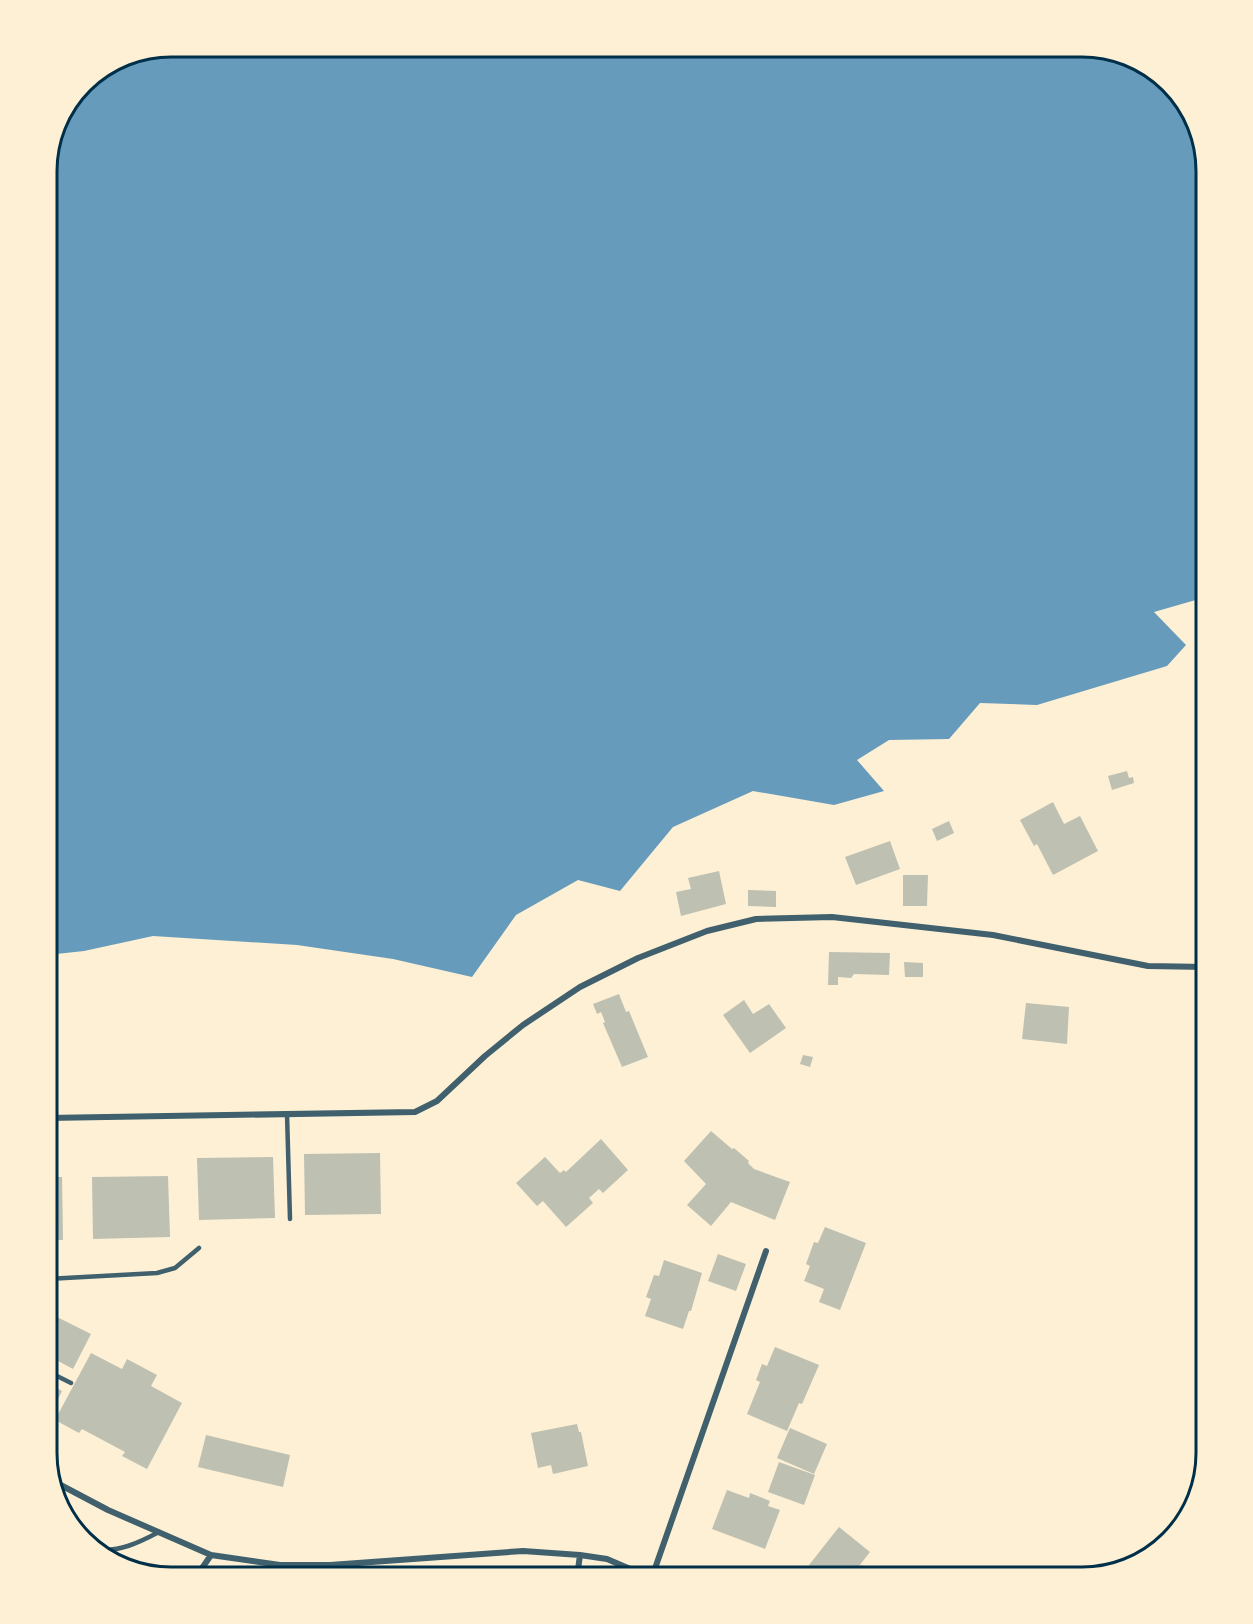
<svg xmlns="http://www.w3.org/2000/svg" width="1253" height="1624" font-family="Karla,sans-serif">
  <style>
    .water { fill: #669bbc }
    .building { fill: #bec0b2 }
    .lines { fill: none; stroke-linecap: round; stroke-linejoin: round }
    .service { stroke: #3f606c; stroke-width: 4.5 }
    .minor { stroke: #3f606c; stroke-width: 6 }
    .rim { fill: none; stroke: #003049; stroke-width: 3 }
  </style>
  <rect width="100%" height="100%" fill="#fdf0d5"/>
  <path class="water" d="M 171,47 L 1090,47 L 1145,63 L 1186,102 L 1206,171 L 1206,597 L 1154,612 L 1186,645 L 1167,666 L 1037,705 L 980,703 L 949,739 L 889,740 L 857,760 L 884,791 L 834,805 L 753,791 L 673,827 L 620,891 L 578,880 L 516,915 L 472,977 L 393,959 L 297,945 L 153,936 L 84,951 L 47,955 L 47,162 L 59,116 L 89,78 L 124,56 Z"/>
  <path class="building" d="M 1127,771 L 1129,778 L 1133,777 L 1134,783 L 1112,790 L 1108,776 Z
    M 1053,802 L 1064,824 L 1080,816 L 1098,851 L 1053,875 L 1037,844 L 1034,846 L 1020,820 Z
    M 949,821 L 954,833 L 937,841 L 932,829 Z
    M 890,841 L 900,869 L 856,885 L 845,857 Z
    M 719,871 L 726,904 L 681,916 L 676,892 L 691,889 L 688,878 Z
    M 903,875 L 928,875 L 927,906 L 903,906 Z
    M 748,890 L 776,891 L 776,907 L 748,906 Z
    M 829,952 L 890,953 L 889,975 L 854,974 L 851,978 L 838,977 L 838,985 L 828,985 Z
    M 904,962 L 923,963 L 923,977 L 905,977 Z
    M 619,994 L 626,1012 L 629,1011 L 648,1057 L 622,1067 L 603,1023 L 605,1022 L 601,1012 L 597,1014 L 593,1004 Z
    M 744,1000 L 753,1014 L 769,1004 L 786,1028 L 750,1053 L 723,1015 Z
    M 1026,1003 L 1069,1007 L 1067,1044 L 1022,1039 Z
    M 803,1055 L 813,1057 L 810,1067 L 800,1064 Z
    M 711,1131 L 732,1149 L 734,1148 L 749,1161 L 748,1163 L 754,1169 L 790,1182 L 775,1220 L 731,1202 L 711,1226 L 687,1205 L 706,1184 L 684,1161 Z
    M 601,1139 L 628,1170 L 603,1193 L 599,1189 L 589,1198 L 593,1203 L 566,1227 L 543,1201 L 537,1206 L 516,1183 L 545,1157 L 560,1173 L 564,1170 L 566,1172 Z
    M 380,1153 L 381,1214 L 305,1215 L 304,1154 Z
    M 273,1157 L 275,1218 L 199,1220 L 197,1158 Z
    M 168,1176 L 170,1237 L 93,1239 L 92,1177 Z
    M 47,1177 L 62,1177 L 63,1240 L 47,1240 Z
    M 825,1227 L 866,1243 L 840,1310 L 819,1302 L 824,1289 L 804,1281 L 810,1266 L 806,1264 L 814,1242 L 818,1243 Z
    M 718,1254 L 746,1264 L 736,1291 L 708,1281 Z
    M 664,1260 L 702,1273 L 691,1311 L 689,1311 L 683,1329 L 645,1316 L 651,1299 L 646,1297 L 654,1275 L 659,1276 Z
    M 47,1312 L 91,1334 L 73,1369 L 47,1355 Z
    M 775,1347 L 819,1365 L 802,1404 L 799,1403 L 787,1431 L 747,1414 L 760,1382 L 756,1380 L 762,1364 L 767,1366 Z
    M 91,1353 L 122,1369 L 127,1359 L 157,1375 L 151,1386 L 182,1403 L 147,1469 L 122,1456 L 125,1452 L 82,1429 L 79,1433 L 55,1420 Z
    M 47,1383 L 62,1391 L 47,1421 Z
    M 577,1424 L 579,1432 L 581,1432 L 588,1466 L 553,1474 L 551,1465 L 538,1468 L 531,1433 Z
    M 790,1428 L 827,1444 L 814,1474 L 777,1458 Z
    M 206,1435 L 290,1455 L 283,1487 L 198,1467 Z
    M 779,1462 L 815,1475 L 804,1505 L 768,1492 Z
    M 727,1490 L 749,1498 L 750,1493 L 770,1501 L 768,1506 L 780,1510 L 765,1549 L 712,1529 Z
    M 839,1527 L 870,1552 L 859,1566 L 862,1565 L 866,1568 L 857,1577 L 825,1577 L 809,1565 Z
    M 913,1570 L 922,1577 L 907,1577 Z"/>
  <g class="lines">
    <path class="service" d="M 287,1114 L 290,1219
      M 47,1279 L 157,1273 L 175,1268 L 199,1248
      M 47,1371 L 71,1383
      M 96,1549 C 118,1553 140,1542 159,1532"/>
    <path class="minor" d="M 47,1118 L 415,1112 L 437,1101 L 485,1056 L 523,1025 L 580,987 L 638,958 L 707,931 L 756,919 L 832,917 L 993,935 L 1148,966 L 1206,967
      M 55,1482 L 108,1510 L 211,1555 L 280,1565 L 330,1565 L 523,1551 L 580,1555 L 607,1559 L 649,1577
      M 196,1577 L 211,1555
      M 577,1577 L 580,1555
      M 652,1577 L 766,1251"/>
  </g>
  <path d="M0 0H1253V1624H0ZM171 57H1082A114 114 0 0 1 1196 171V1453A114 114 0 0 1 1082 1567H171A114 114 0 0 1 57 1453V171A114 114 0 0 1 171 57Z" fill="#fdf0d5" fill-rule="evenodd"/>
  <path class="rim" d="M171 57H1082A114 114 0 0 1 1196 171V1453A114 114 0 0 1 1082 1567H171A114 114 0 0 1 57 1453V171A114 114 0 0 1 171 57Z"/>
</svg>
